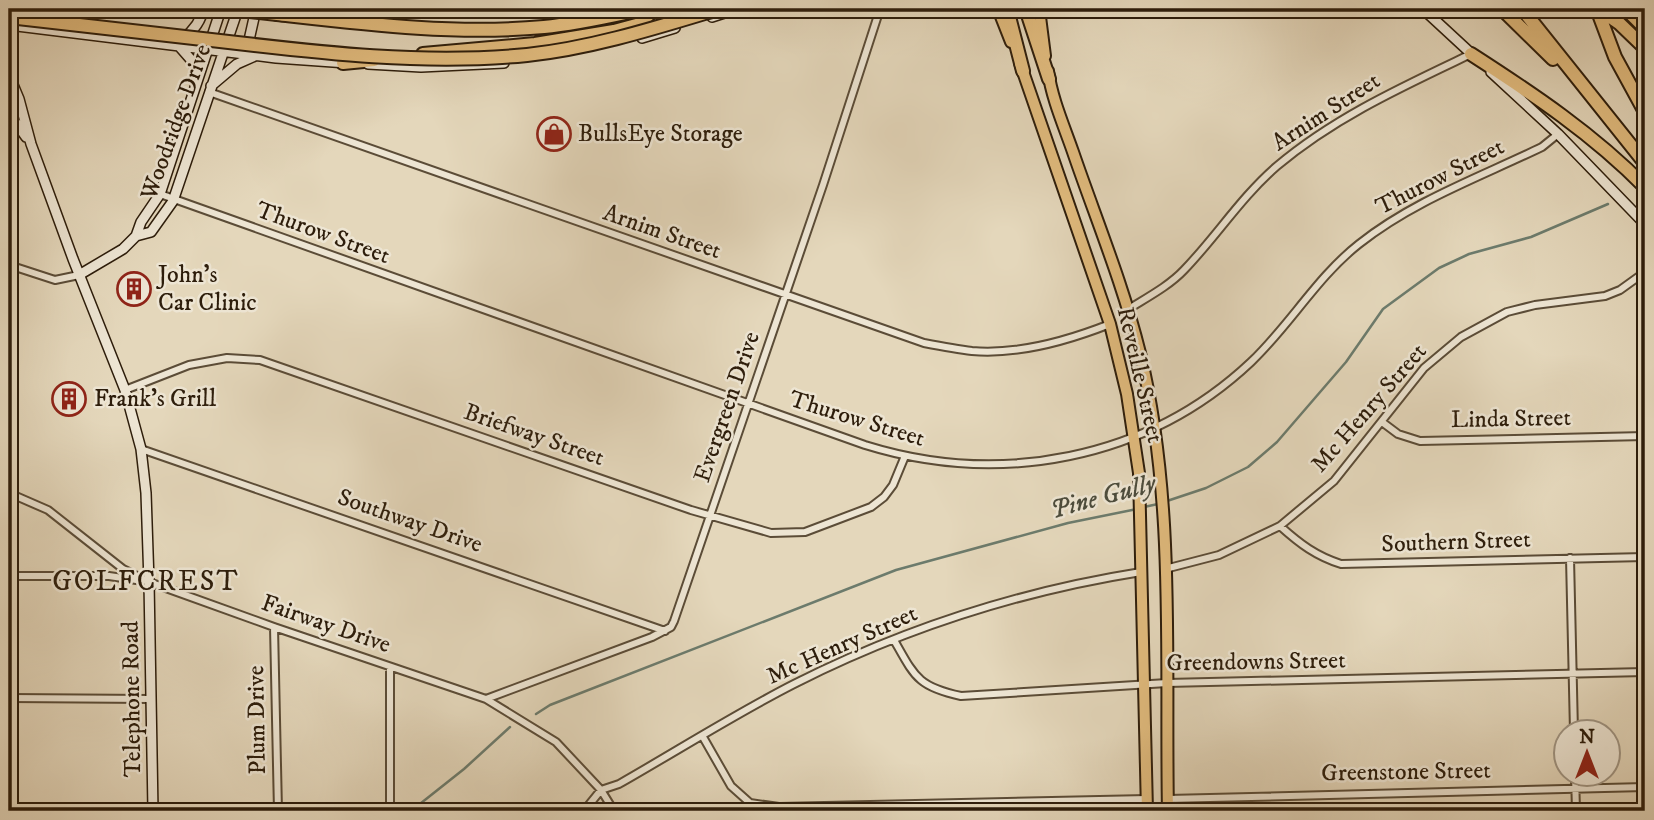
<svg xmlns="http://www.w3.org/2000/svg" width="1654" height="820" font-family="'IM FELL DW Pica',serif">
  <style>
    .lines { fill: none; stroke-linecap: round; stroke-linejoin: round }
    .stream { stroke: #6c7b6c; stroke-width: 2.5 }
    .street-casing { stroke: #5b4c37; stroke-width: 10 }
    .secondary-casing { stroke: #2d1d0b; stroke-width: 12 }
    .primary-casing { stroke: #2d1d0b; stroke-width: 14 }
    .highway-casing { stroke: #2d1d0b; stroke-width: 16 }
    .street { stroke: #ede5d3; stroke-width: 6 }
    .secondary { stroke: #ede5d3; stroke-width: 9 }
    .primary { stroke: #e2bc7e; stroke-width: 10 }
    .highway { stroke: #e2bc7e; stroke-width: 12 }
    .highway-bridge-casing { stroke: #2d1d0b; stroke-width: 16; stroke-linecap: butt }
    .highway-bridge { stroke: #e2bc7e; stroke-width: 12 }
    .labels { text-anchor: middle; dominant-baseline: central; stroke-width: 5; stroke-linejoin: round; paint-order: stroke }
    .street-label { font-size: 24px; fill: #2d1d0b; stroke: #ede5d3 }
    .poi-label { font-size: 24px; fill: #2d1d0b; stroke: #ede5d3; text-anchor: start }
    .water-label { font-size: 26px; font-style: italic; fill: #4c4c3c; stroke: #ede5d3 }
    .quarter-label { font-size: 28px; letter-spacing: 2px; fill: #2d1d0b; stroke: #ede5d3 }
  </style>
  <rect width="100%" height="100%" fill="#e4d7bb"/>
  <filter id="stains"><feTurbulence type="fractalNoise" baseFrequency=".00286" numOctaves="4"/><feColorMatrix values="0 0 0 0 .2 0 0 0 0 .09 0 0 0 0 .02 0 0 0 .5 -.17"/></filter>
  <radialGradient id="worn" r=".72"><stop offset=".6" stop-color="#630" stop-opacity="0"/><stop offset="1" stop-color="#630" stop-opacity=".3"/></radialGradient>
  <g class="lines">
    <path class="stream" d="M 1164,502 L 1206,488 L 1248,467 L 1277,442 L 1346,362 L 1383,309 L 1439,268 L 1469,254 L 1531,237 L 1608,204
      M 1144,507 L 1158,504
      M 536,714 L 550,705 L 896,570 L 1068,523 L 1137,509
      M 411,811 L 464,769 L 510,727"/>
    <g class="street-casing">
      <path id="street" d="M 209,92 L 924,343 C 940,346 956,349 972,351 C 1019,355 1067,341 1110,324
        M 160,194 L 865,445 C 1000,487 1147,460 1251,362 C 1290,325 1317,277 1359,244 C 1413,201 1480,177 1542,147 L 1558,134
        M 9,265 L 55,280 L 79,275
        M 1127,310 C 1146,298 1169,286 1184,270 C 1216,237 1241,197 1277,166 C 1335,117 1404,86 1471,54
        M 125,390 L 189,365 L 227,358 L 260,360 L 691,510 L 771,533 L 805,532 L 871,507 L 884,497 L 893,485 L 905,456
        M 1382,422 L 1398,434 L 1420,441 L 1645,436
        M 141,449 L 665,631
        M 9,493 L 48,510 L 123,569 L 149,582 L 274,627 L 486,699 L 556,742 L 601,790 L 614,811
        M 1280,526 C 1300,544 1316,556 1341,564 L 1645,557
        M 1570,558 L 1574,732
        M 1165,569 L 1219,555 L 1280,526 L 1334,481 L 1424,368 L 1461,337 L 1507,312 L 1535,305 L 1605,296 L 1620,290 L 1645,272
        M 9,576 L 109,576 L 143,581
        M 274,627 L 278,811
        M 894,640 C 915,677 918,687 961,696 L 1167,683 L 1645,672
        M 9,698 L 151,699
        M 486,699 L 652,637 L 671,627 L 674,621 L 823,185 L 880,9
        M 703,737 L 731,786 L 750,803 L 779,807 L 1147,799
        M 1575,774 L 1576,811
        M 1168,799 L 1645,787
        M 390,811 L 390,667
        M 584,811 L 601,790 L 619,784 C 677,751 735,714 794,684 C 903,629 1021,591 1141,572"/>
    </g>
    <g class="secondary-casing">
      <path id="secondary" d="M 1423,9 L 1476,58
        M 712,17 L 737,9
        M 9,25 L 276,58 L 347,63
        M 642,38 L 675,28
        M 183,39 C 193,31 201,22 203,9
        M 179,46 L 193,62 L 197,77
        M 368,64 L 421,67 L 504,63
        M 1491,72 L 1558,134 L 1645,224
        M 9,75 L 19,99 L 31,144 L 73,259 L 125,390 L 141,449 L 146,493 L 149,582 L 153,811
        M 211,86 L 237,64 L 255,56 L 249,40 L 256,9
        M 9,113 L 26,137
        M 136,236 L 151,232 L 173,201 L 238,9
        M 79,275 L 123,249 L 136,236 L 141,222 L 160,194 L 221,9"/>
    </g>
    <g class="primary-casing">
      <path id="primary" d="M 998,9 L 1011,42
        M 1039,9 L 1045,56
        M 1020,63 L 1110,324 L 1127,394 L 1139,473 L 1147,811
        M 1048,71 C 1052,99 1064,126 1073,152 C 1096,219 1123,284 1140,353 C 1176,500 1165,661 1168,811"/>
    </g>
    <g class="highway-casing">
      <path id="highway" d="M 1007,9 L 1023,71
        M 1026,9 L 1049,79
        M 1502,9 L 1553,59
        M 1522,9 L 1645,163
        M 1597,9 L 1615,57 L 1645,112
        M 1599,9 L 1619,23 L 1645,48
        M 1626,9 L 1645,28
        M 1644,9 L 1645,10
        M 277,14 C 366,24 455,35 544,27 C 578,24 611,16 644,9
        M 423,54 L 535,44 L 614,31 L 640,24 L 654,9
        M 1471,54 C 1533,94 1593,134 1645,187
        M 343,63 L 374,60"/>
    </g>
    <use href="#street" class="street"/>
    <use href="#secondary" class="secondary"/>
    <use href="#primary" class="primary"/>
    <use href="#highway" class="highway"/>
    <g class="highway-bridge-casing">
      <path id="highway-bridge" d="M 231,9 L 277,14
        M 9,17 C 79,25 150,33 220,41 C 322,53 424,65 527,55 C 592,48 655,28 718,9"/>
    </g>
    <use href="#highway-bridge" class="highway-bridge"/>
  </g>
  <defs>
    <g id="shop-ring" transform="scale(1.75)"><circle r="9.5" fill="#ede5d3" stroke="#8f2418" stroke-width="1.5"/><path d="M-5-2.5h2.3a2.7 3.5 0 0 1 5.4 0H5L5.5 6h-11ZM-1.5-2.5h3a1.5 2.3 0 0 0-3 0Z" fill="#8f2418"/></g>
    <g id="building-ring" transform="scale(1.75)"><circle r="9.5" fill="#ede5d3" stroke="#8f2418" stroke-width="1.5"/><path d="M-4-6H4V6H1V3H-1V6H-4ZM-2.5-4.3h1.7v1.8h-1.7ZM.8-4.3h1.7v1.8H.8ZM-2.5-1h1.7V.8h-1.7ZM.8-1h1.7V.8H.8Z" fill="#8f2418"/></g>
  </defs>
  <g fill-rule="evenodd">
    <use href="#shop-ring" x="554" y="134"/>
    <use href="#building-ring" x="134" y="289"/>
    <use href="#building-ring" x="69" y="399"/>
  </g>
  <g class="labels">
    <g class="street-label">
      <text transform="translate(1326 112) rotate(-33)">Arnim Street</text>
      <text transform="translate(176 122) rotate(-70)">Woodridge Drive</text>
      <text transform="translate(1440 177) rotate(-27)">Thurow Street</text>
      <text transform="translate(662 232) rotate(19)">Arnim Street</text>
      <text transform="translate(323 233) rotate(20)">Thurow Street</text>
      <text transform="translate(1140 375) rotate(77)">Reveille Street</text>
      <text transform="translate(727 407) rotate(-71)">Evergreen Drive</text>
      <text transform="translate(1369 408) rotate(-49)">Mc Henry Street</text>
      <text transform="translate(857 419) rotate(17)">Thurow Street</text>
      <text transform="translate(1511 419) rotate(-1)">Linda Street</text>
      <text transform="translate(534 435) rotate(19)">Briefway Street</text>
      <text transform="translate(410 521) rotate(19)">Southway Drive</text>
      <text transform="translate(1456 542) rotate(-2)">Southern Street</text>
      <text transform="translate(326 624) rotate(19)">Fairway Drive</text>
      <text transform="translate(842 645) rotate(-24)">Mc Henry Street</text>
      <text transform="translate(1256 662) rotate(-1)">Greendowns Street</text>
      <text transform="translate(132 699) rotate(-91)">Telephone Road</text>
      <text transform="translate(257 720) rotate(-91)">Plum Drive</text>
      <text transform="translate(1406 772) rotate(-1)">Greenstone Street</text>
    </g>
    <g class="poi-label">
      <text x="578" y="134">BullsEye Storage</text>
      <text x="158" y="275">John’s<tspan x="158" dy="28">Car Clinic</tspan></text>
      <text x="94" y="399">Frank’s Grill</text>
    </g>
    <g class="water-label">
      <text transform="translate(1103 497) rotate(-15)">Pine Gully</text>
    </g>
    <g class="quarter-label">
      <text x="146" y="581">GOLFCREST</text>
    </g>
  </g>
  <rect width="1654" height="820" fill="none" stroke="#e4d7bb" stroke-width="35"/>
  <rect x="10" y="10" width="1633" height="799" fill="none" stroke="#2d1d0b" stroke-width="3.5"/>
  <rect x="18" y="18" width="1619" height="785" fill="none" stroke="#2d1d0b" stroke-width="2"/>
  <g transform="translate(1587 753)"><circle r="33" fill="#ede5d3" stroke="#a09583" stroke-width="2"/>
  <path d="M0-5L12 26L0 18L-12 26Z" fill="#8f2418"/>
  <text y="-10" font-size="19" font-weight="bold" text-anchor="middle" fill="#2d1d0b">N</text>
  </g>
  <rect width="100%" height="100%" filter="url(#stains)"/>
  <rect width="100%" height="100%" fill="url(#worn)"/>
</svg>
